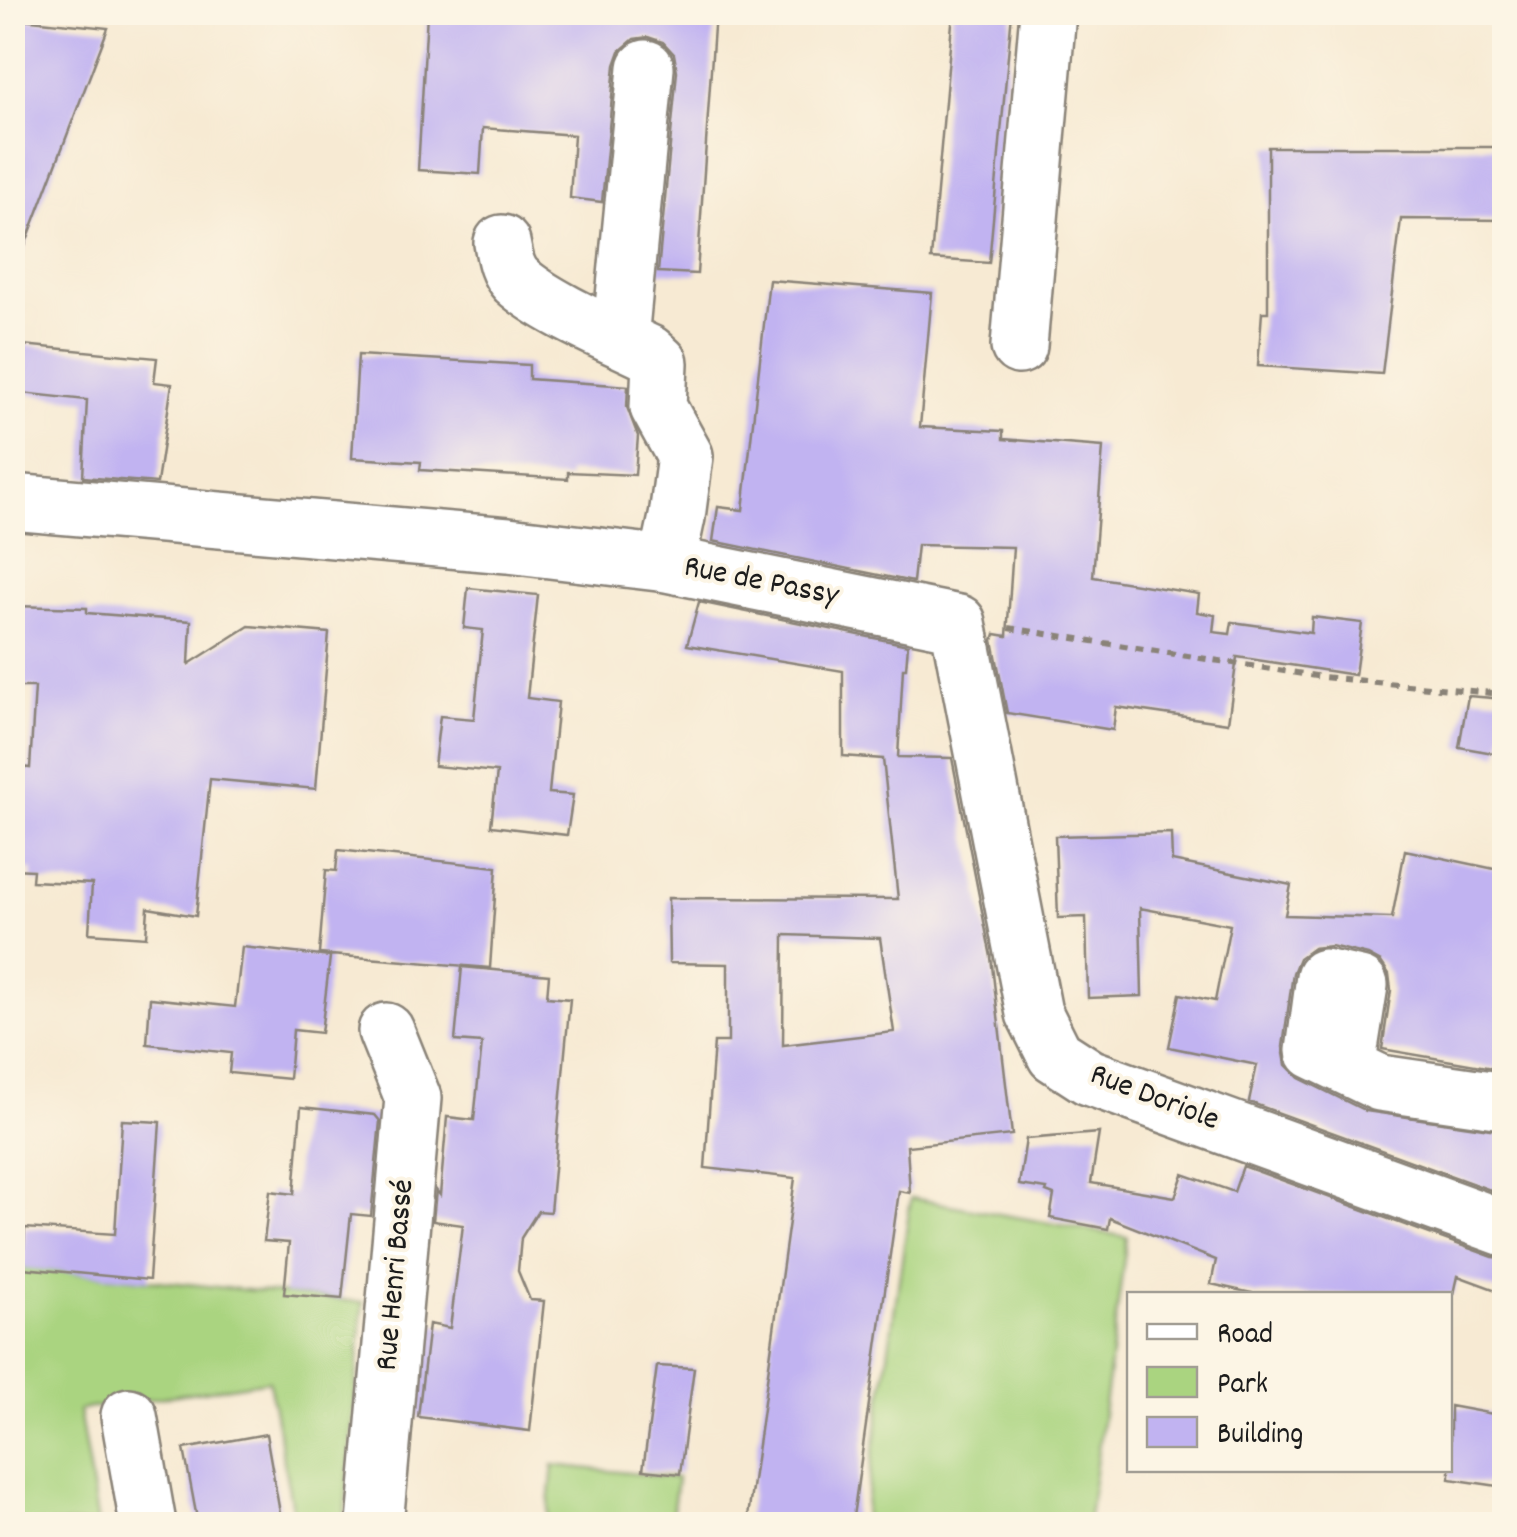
<svg xmlns="http://www.w3.org/2000/svg" width="1517" height="1537" font-family="Dekko,sans-serif">
  <style>
    .green { fill: #aad480; stroke: #63784e; stroke-width: 2.5 }
    .building { fill: #c1b3f1; fill-rule: evenodd }
    .lines { fill: none; stroke-linecap: round; stroke-linejoin: round }
    .minor-casing { stroke: #8a8378; stroke-width: 60 }
    .path { stroke: #8a8378; stroke-width: 6; stroke-dasharray: 8 8; stroke-linecap: butt }
    .minor { stroke: #fff; stroke-width: 55 }
    .labels { text-anchor: middle; dominant-baseline: central; stroke-width: 8; stroke-linejoin: round; paint-order: stroke }
    .street-label { font-size: 32px; fill: #1c1c1c; stroke: #fcf5e5 }
  </style>
  <rect width="100%" height="100%" fill="#fcf5e5"/>
  <filter id="ink" filterUnits="userSpaceOnUse"><feTurbulence type="fractalNoise" baseFrequency=".01" numOctaves="2"/><feDisplacementMap in="SourceGraphic" scale="20" xChannelSelector="R" yChannelSelector="G"/><feConvolveMatrix kernelMatrix="1 2 1 2 8 2 1 2 1" color-interpolation-filters="sRGB"/></filter>
  <filter id="wash" filterUnits="userSpaceOnUse"><feTurbulence type="fractalNoise" baseFrequency=".0048" numOctaves="4" result="noise"/><feDisplacementMap in="SourceGraphic" scale="40" xChannelSelector="R" yChannelSelector="G"/><feGaussianBlur stdDeviation="2.25" result="paint"/><feColorMatrix in="noise" values="0 0 0 0 0 0 0 0 0 0 0 0 0 0 0 0 0 1.4 0 .05"/><feComposite in="paint" operator="in"/></filter>
  <g filter="url(#wash)">
    <rect width="100%" height="100%" fill="#f7ead3"/>
    <path class="green" d="M 911,1198 L 1127,1237 L 1088,1524 L 863,1524 Z
      M 13,1266 L 363,1302 L 344,1524 L 295,1524 L 269,1381 L 79,1410 L 98,1524 L 13,1524 Z
      M 553,1465 L 677,1478 L 671,1524 L 547,1524 Z"/>
    <g id="blocks">
      <path class="building" d="M 715,12 L 697,274 L 658,272 L 677,71 L 674,54 L 663,42 L 648,37 L 634,39 L 620,51 L 615,65 L 602,202 L 570,198 L 574,135 L 483,128 L 480,174 L 418,170 L 427,13 Z
        M 953,12 L 1012,12 L 989,263 L 931,259 Z
        M 12,18 L 108,28 L 16,269 L 12,269 Z
        M 1268,147 L 1504,147 L 1504,220 L 1401,219 L 1382,374 L 1258,366 L 1262,312 L 1268,312 Z
        M 769,280 L 932,293 L 920,427 L 1003,431 L 1003,439 L 1103,447 L 1093,577 L 1199,594 L 1197,612 L 1215,615 L 1213,632 L 1230,634 L 1232,622 L 1311,633 L 1312,617 L 1362,623 L 1355,675 L 1237,657 L 1228,723 L 1116,707 L 1113,730 L 1007,713 L 993,640 L 995,634 L 1007,636 L 1013,547 L 917,545 L 913,582 L 713,541 L 718,507 L 743,510 Z
        M 12,344 L 157,358 L 154,382 L 172,384 L 157,483 L 83,477 L 87,400 L 12,392 Z
        M 358,355 L 529,365 L 529,379 L 628,386 L 627,407 L 638,436 L 635,475 L 568,472 L 568,479 L 420,470 L 421,462 L 352,458 Z
        M 468,588 L 538,595 L 527,698 L 558,702 L 549,793 L 573,795 L 567,835 L 491,826 L 497,772 L 434,766 L 440,716 L 474,719 L 483,630 L 464,628 Z
        M 699,602 L 908,645 L 906,668 L 903,668 L 898,757 L 952,758 L 991,957 L 1012,1135 L 907,1146 L 910,1193 L 899,1191 L 852,1524 L 747,1524 L 795,1178 L 705,1168 L 714,1042 L 728,1042 L 728,964 L 669,963 L 668,898 L 898,899 L 883,759 L 843,756 L 843,671 L 687,645 ZM 784,935 L 880,938 L 894,1032 L 783,1045 Z
        M 12,606 L 87,608 L 87,613 L 191,621 L 189,664 L 249,626 L 329,633 L 316,789 L 210,779 L 196,916 L 148,908 L 146,937 L 89,933 L 92,884 L 32,881 L 33,870 L 12,869 L 12,766 L 30,768 L 35,687 L 12,687 Z
        M 1468,696 L 1504,699 L 1504,727 L 1499,754 L 1459,747 Z
        M 1171,833 L 1172,861 L 1291,885 L 1285,915 L 1392,918 L 1405,850 L 1504,871 L 1504,1070 L 1382,1049 L 1391,990 L 1389,974 L 1381,962 L 1368,955 L 1331,946 L 1313,948 L 1299,958 L 1293,973 L 1283,1047 L 1286,1065 L 1299,1078 L 1366,1111 L 1504,1131 L 1504,1195 L 1249,1102 L 1257,1065 L 1169,1047 L 1180,994 L 1215,1001 L 1230,925 L 1140,908 L 1142,996 L 1088,998 L 1086,917 L 1058,918 L 1055,836 Z
        M 338,850 L 497,867 L 490,968 L 319,954 L 326,870 L 336,871 Z
        M 242,947 L 330,957 L 321,1033 L 293,1030 L 289,1079 L 229,1073 L 231,1053 L 147,1044 L 150,998 L 235,1007 Z
        M 462,967 L 549,975 L 547,997 L 570,999 L 550,1212 L 538,1211 L 521,1238 L 518,1271 L 530,1300 L 544,1301 L 530,1431 L 418,1417 L 429,1324 L 450,1328 L 463,1225 L 433,1221 L 436,1190 L 440,1195 L 447,1117 L 474,1120 L 482,1043 L 455,1041 Z
        M 301,1107 L 375,1115 L 380,1121 L 371,1216 L 351,1214 L 342,1299 L 284,1294 L 289,1243 L 264,1241 L 270,1191 L 294,1194 Z
        M 122,1120 L 160,1122 L 149,1280 L 23,1268 L 25,1228 L 115,1234 Z
        M 1099,1133 L 1091,1183 L 1175,1197 L 1183,1174 L 1234,1192 L 1243,1166 L 1493,1257 L 1504,1258 L 1504,1293 L 1458,1276 L 1454,1294 L 1256,1294 L 1211,1284 L 1216,1260 L 1110,1218 L 1108,1229 L 1050,1218 L 1054,1195 L 1046,1192 L 1047,1189 L 1019,1185 L 1026,1139 Z
        M 657,1366 L 694,1368 L 680,1474 L 643,1470 Z
        M 1450,1406 L 1504,1416 L 1504,1448 L 1498,1486 L 1450,1479 Z
        M 266,1434 L 282,1524 L 198,1524 L 184,1449 Z"/>
    </g>
  </g>
  <g filter="url(#ink)">
    <use href="#blocks" fill-opacity="0" stroke="#8a8378" stroke-width="2.5"/>
    <g class="lines">
      <g class="minor-casing">
        <path id="minor" d="M 502,243 C 505,257 506,269 516,280 C 545,307 612,335 649,353 L 660,363 L 658,407 L 685,456 L 677,517 L 667,564
          M 620,339 L 646,68
          M 1019,346 L 1048,12
          M 12,502 L 508,545 L 667,564 L 958,623 L 1034,1013 L 1055,1055 L 1089,1077 L 1504,1228
          M 1347,1067 L 1360,985 L 1324,977 L 1314,1051 L 1380,1083 L 1504,1101
          M 129,1416 L 148,1524
          M 375,1524 L 413,1098 L 386,1031"/>
      </g>
      <path class="path" d="M 1009,628 L 1322,677 L 1504,694"/>
      <use href="#minor" class="minor"/>
    </g>
  </g>
  <g class="labels">
    <g class="street-label">
      <text transform="translate(761 583) rotate(11)">Rue de Passy</text>
      <text transform="translate(1154 1099) rotate(21)">Rue Doriole</text>
      <text transform="translate(397 1275) rotate(-85)">Rue Henri Bassé</text>
    </g>
  </g>
  <rect width="1517" height="1537" fill="none" stroke="#fcf5e5" stroke-width="50"/>
  <rect x="1127" y="1292" width="325" height="180" fill="#fcf5e5" stroke="#a29e95" stroke-width="2.5"/>
  <rect x="1147" y="1324" width="50" height="15" fill="#ffffff" stroke="#a29e95" stroke-width="2.5"/>
  <text x="1217" y="1342" font-size="30" fill="#1c1c1c">Road</text>
  <rect x="1147" y="1367" width="50" height="30" fill="#aad480" stroke="#a29e95" stroke-width="2.5"/>
  <text x="1217" y="1392" font-size="30" fill="#1c1c1c">Park</text>
  <rect x="1147" y="1417" width="50" height="30" fill="#c1b3f1" stroke="#a29e95" stroke-width="2.5"/>
  <text x="1217" y="1442" font-size="30" fill="#1c1c1c">Building</text>
</svg>
